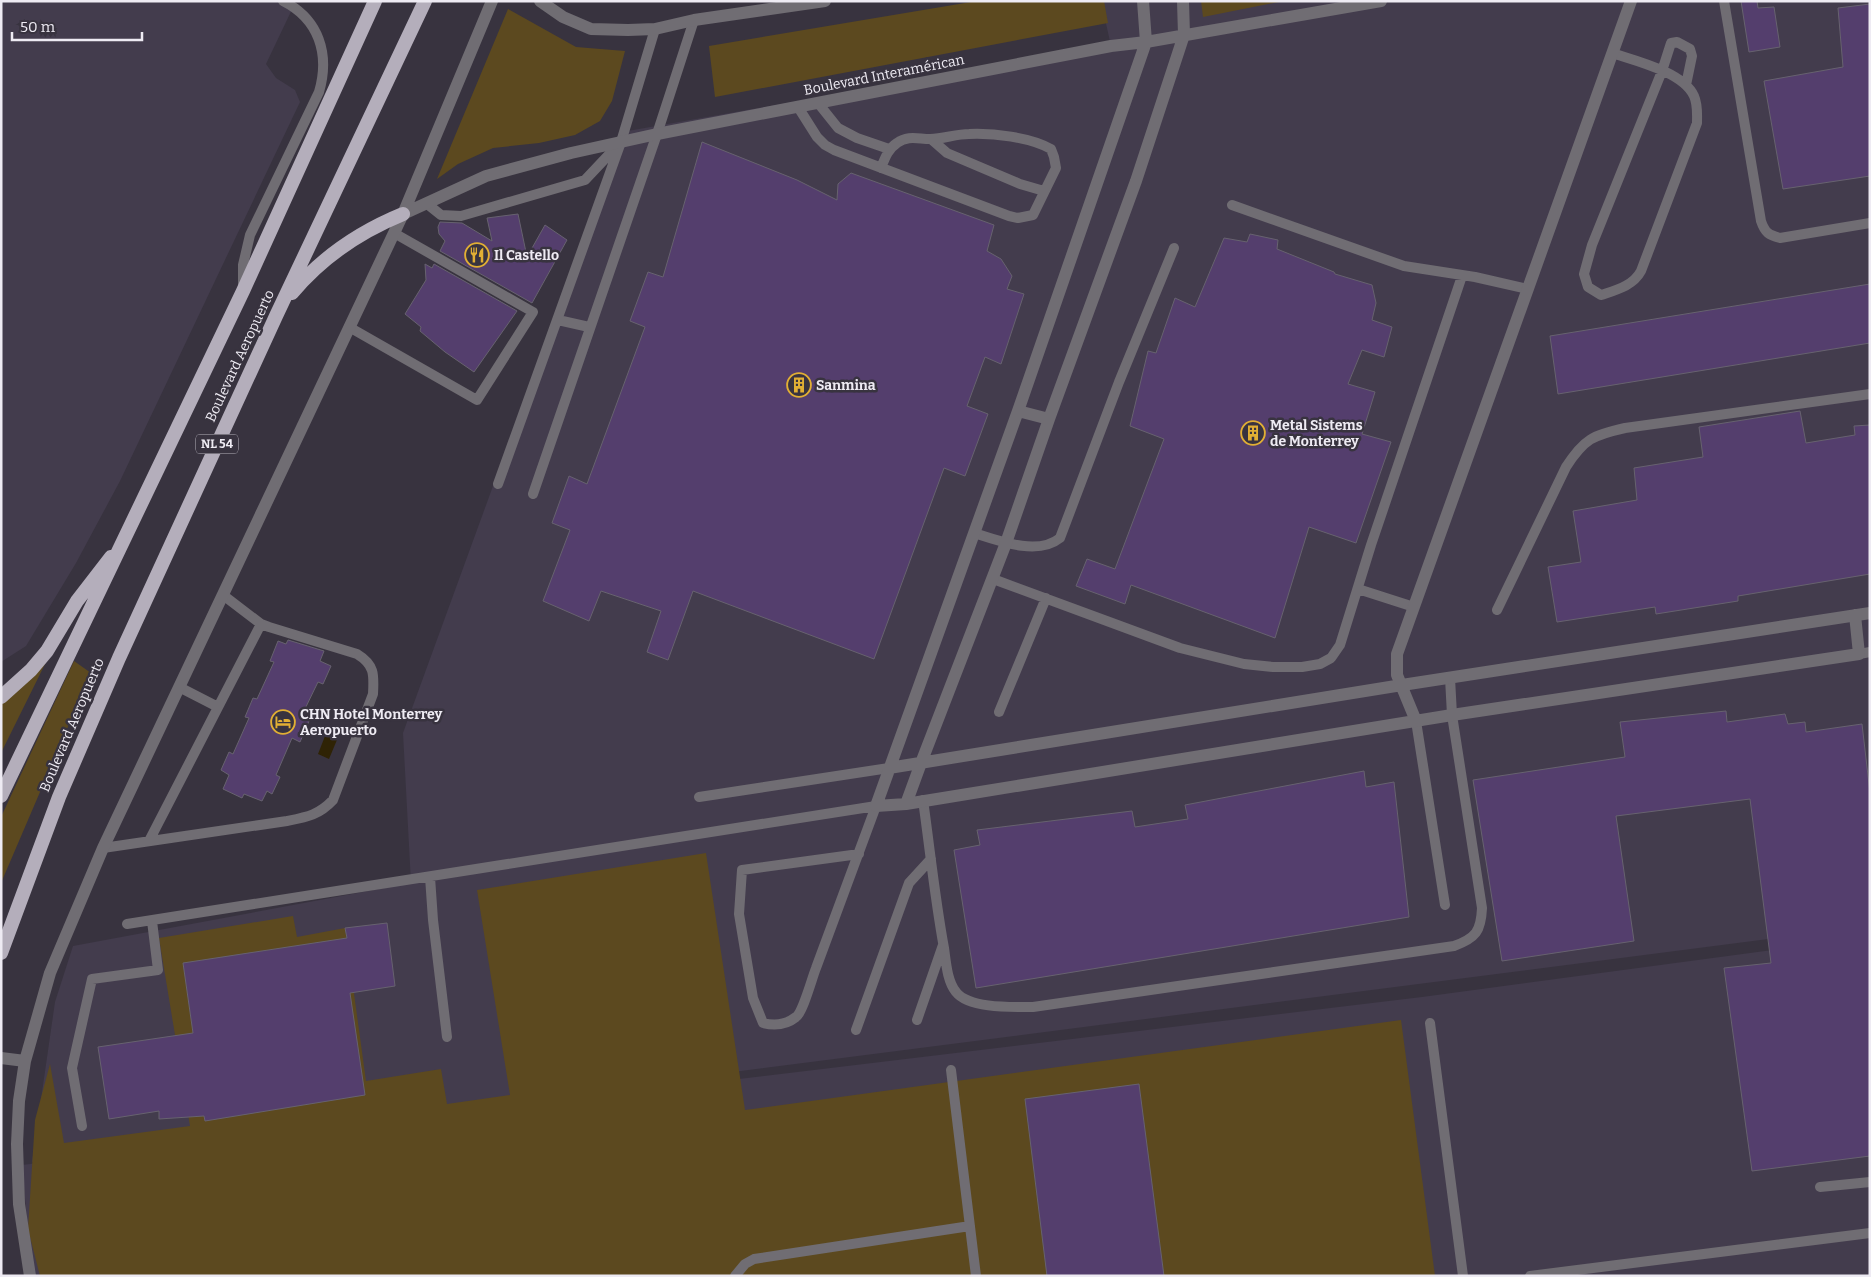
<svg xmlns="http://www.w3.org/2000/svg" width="1871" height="1277" font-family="Bitter,serif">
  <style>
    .built { fill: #433c4d }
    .green { fill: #5c491f }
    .water { fill: #2f2305 }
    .building { fill: #543e6d; stroke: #67626f }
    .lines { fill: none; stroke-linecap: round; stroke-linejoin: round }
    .service { stroke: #706d73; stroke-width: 10 }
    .minor { stroke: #706d73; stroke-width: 12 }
    .trunk { stroke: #b4aebb; stroke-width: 14 }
    .labels { text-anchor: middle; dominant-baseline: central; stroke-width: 5; stroke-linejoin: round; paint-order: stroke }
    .shield { fill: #38333f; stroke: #b7b4bd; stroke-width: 1 }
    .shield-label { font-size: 12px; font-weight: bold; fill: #eeebf3 }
    .street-label { font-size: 14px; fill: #eeebf3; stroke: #38333f }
    .poi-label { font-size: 14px; font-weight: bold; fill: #eeebf3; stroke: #38333f; text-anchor: start }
  </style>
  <rect width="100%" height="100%" fill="#38333f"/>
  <path class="built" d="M 1,1 L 296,1 L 266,64 L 276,78 L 295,90 L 300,102 L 120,481 L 76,563 L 26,646 L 1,662 Z
    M 1101,1 L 1870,1 L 1870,926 L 32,1162 L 55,1002 L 73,946 L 411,883 L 403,733 L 622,132 L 1111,46 Z
    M 1870,937 L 1870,1276 L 32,1276 L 22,1165 L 1422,997 Z"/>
  <path class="green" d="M 977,1 L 1104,1 L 1108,23 L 715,97 L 709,46 Z
    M 1201,1 L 1284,1 L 1203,17 Z
    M 508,9 L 576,47 L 625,51 L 612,101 L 600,121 L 575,135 L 539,143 L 493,148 L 458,164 L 437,179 Z
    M 74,661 L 91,673 L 1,883 L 1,817 Z
    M 46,662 L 1,753 L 1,699 Z
    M 706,853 L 745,1110 L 1401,1020 L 1435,1276 L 40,1276 L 28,1229 L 35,1120 L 50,1064 L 64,1143 L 190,1126 L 159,938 L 293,916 L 297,937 L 345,928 L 366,1081 L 441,1069 L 447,1104 L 510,1095 L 477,890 Z"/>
  <path class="water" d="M 327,731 L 339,735 L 329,759 L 318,754 Z"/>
  <path class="building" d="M 1741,1 L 1757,1 L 1758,8 L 1774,7 L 1780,47 L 1749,52 Z
    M 1870,4 L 1870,176 L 1783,189 L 1764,81 L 1843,67 L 1838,8 Z
    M 702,142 L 797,180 L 837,200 L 838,184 L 851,173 L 994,225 L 987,251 L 1001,259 L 1012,276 L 1007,289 L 1024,294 L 1001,364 L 985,357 L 967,406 L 988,414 L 965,476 L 944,468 L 874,659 L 693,591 L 668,660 L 647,652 L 661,611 L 601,591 L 589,621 L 543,601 L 570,530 L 552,523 L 569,476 L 587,484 L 645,327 L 630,321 L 648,272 L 663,277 Z
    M 518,214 L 527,257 L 545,225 L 567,240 L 532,303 L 440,251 L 445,241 L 439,234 L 438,227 L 440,222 L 462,223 L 492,241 L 487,218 Z
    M 1250,234 L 1278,240 L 1277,249 L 1334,272 L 1335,274 L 1372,285 L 1376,303 L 1372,320 L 1392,327 L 1384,357 L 1362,350 L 1348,384 L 1375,392 L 1362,434 L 1391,442 L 1356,543 L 1309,527 L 1275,638 L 1131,585 L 1125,604 L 1076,586 L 1087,559 L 1115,569 L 1164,439 L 1130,426 L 1148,351 L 1156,353 L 1175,298 L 1195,307 L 1224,238 L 1247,242 Z
    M 425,264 L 432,268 L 434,264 L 517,311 L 474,372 L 445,352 L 420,331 L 421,327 L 405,314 L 426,280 Z
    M 1870,284 L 1870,343 L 1558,394 L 1550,336 Z
    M 1800,411 L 1806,443 L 1855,435 L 1854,426 L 1870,425 L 1870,574 L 1738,596 L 1738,601 L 1656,614 L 1655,607 L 1557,622 L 1548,567 L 1581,562 L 1573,511 L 1637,500 L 1634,468 L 1703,457 L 1699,427 Z
    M 288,640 L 324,651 L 320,661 L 331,666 L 323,684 L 318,682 L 301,717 L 309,721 L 300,742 L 292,738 L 276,775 L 280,777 L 272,794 L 267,791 L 262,801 L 244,794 L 242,798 L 223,789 L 229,775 L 221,770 L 229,752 L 233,754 L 249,718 L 245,717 L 253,698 L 257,699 L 274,662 L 270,661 L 278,641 L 286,644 Z
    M 1726,711 L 1727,722 L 1785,714 L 1788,724 L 1805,722 L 1806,732 L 1862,724 L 1870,793 L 1870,1156 L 1752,1171 L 1724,968 L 1771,963 L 1750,799 L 1616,816 L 1634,941 L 1502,961 L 1473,780 L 1625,757 L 1620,722 Z
    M 1364,771 L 1366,787 L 1394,782 L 1409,917 L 976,988 L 954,850 L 980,845 L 977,830 L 1132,811 L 1135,827 L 1188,819 L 1185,805 Z
    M 387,923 L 395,986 L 350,993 L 365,1095 L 205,1121 L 204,1116 L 159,1119 L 159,1111 L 109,1119 L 98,1047 L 193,1033 L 183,963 L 347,938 L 345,928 Z
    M 1139,1084 L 1164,1276 L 1047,1276 L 1025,1099 Z"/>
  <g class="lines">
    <path class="service" d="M 1724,1 L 1761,221 C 1765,233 1769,235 1780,238 L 1870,223
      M 1612,53 C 1636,61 1683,72 1694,96 C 1698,105 1697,114 1697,123 L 1641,271 C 1633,286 1616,290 1601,295 L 1588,287 L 1584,274 L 1592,245 L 1662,71 L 1671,43 L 1677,42 L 1690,49 L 1692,56 L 1686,85
      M 818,103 L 838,128 L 857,138 L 889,149
      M 798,107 L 817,137 L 825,145 L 834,150 L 1009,216 L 1018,218 L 1033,215 L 1056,168 L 1054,157 L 1051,149 C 1030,137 993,133 969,134 C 956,134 943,139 930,139 C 918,139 908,135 897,143 C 888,149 885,158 881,168
      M 931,139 L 947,153 L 1020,184 L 1044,191
      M 426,203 L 441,215 L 461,216 L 585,180 L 618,145
      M 1232,205 L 1404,266 L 1475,277 L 1528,289
      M 243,287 L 243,265 L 250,235 L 319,92 C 330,54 319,19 283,1
      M 558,320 L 589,327
      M 349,327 L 477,400 L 533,312 L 394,233
      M 498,484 L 621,142 L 655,29
      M 533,494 L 657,134 L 694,20
      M 974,533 C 999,541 1038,556 1060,538 L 1119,382 L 1174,248
      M 993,579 L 1180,648 L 1244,664 L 1273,667 L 1302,667 L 1320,664 L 1331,658 L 1340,645 L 1371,545 L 1462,276
      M 1358,589 L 1414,607
      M 1497,610 L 1566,467 C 1584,439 1593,435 1625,428 L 1870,394
      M 1859,654 L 1870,652
      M 179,687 L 218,707
      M 999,712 L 1046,598
      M 1416,721 L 1445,905
      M 699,797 L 889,768
      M 923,800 C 930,850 935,899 944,948 C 946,962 947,981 956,992 C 969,1009 1014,1007 1033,1007 L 1454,946 C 1476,938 1481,931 1482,908 L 1452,715 L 1450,678
      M 149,841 L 261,624
      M 103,848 L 287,821 C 307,817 319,815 333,800 L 373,694 C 374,675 375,665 357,654 L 269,627 L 261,624 L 223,595
      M 430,877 L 433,920 L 447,1037
      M 127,924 L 876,806 C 856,860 836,914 816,968 C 812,978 803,1012 796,1017 C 786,1025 775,1026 763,1023 L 753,998 L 739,914 L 742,870 L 859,854
      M 917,1020 L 943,945
      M 1430,1023 L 1463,1276
      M 856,1030 L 909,883 L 931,859
      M 951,1070 L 976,1276
      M 82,1126 L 72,1068 L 92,979 L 158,970 L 152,921
      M 1820,1187 L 1870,1182
      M 735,1276 L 745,1264 L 754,1259 L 970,1226
      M 1530,1276 L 1870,1233"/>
    <path class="minor" d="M 540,1 L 563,17 L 591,29 L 628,30 L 655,29 L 694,20 L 825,1
      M 1143,1 L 1146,42 L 1018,411 L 876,806 L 906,804 L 1452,715 L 1859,654 L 1855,615
      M 403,214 L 486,176 L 571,153 L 657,134 L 1111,46 L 1146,42 L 1381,1
      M 1018,411 L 1049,419
      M 1416,721 L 1397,675 L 1397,654 L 1631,1
      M 889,768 L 1402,685 L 1870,613
      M 906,804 L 921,763 L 1006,543 L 1049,419 L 1136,181 L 1184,35 L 1183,1
      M 1,1058 L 25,1061
      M 30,1276 L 19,1204 L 17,1144 L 19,1101 L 25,1061 L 50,973 L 103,848 L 403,214 L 492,1"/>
    <path class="trunk" d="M 292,293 C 323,256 359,232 403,214
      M 1,697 L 31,670 L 47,651 L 77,601 L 111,557
      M 1,796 L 243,291 L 375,1
      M 1,953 L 59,797 L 119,658 L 276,316 L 425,1"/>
  </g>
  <defs>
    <g id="restaurant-ring" transform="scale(1.25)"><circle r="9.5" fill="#38333f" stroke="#e1af34" stroke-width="1.5"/><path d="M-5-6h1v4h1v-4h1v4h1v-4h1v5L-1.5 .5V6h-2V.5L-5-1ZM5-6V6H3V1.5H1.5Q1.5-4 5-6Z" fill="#e1af34"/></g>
    <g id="building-ring" transform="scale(1.25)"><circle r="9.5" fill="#38333f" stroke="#e1af34" stroke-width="1.5"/><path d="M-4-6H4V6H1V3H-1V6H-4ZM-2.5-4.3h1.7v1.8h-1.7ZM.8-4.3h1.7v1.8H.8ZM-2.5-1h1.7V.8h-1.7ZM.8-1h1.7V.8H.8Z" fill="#e1af34"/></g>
    <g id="hotel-ring" transform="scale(1.25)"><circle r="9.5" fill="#38333f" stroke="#e1af34" stroke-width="1.5"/><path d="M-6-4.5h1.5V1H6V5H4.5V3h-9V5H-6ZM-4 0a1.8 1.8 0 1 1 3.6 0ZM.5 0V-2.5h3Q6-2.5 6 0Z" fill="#e1af34"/></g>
  </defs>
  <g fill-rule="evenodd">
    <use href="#restaurant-ring" x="477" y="255"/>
    <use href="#building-ring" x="799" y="385"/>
    <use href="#building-ring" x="1253" y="433"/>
    <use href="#hotel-ring" x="283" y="722"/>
  </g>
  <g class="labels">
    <rect class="shield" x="196" y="434.5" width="42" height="19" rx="4"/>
    <g class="shield-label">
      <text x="217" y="444">NL 54</text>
    </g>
    <g class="street-label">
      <text transform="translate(884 75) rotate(-11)">Boulevard Interamérican</text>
      <text transform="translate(240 356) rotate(-65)">Boulevard Aeropuerto</text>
      <text transform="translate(72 725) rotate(-67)">Boulevard Aeropuerto</text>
    </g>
    <g class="poi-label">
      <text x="494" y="255">Il Castello</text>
      <text x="816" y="385">Sanmina</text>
      <text x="1270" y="425">Metal Sistems<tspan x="1270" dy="16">de Monterrey</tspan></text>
      <text x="300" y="714">CHN Hotel Monterrey<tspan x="300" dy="16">Aeropuerto</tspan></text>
    </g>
  </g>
  <rect width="1871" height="1277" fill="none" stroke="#eeebf3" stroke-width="5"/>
  <path d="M12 32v8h130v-8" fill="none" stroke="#eeebf3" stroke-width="2.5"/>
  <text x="20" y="32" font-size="15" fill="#eeebf3" stroke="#38333f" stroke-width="4" paint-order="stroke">50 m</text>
</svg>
